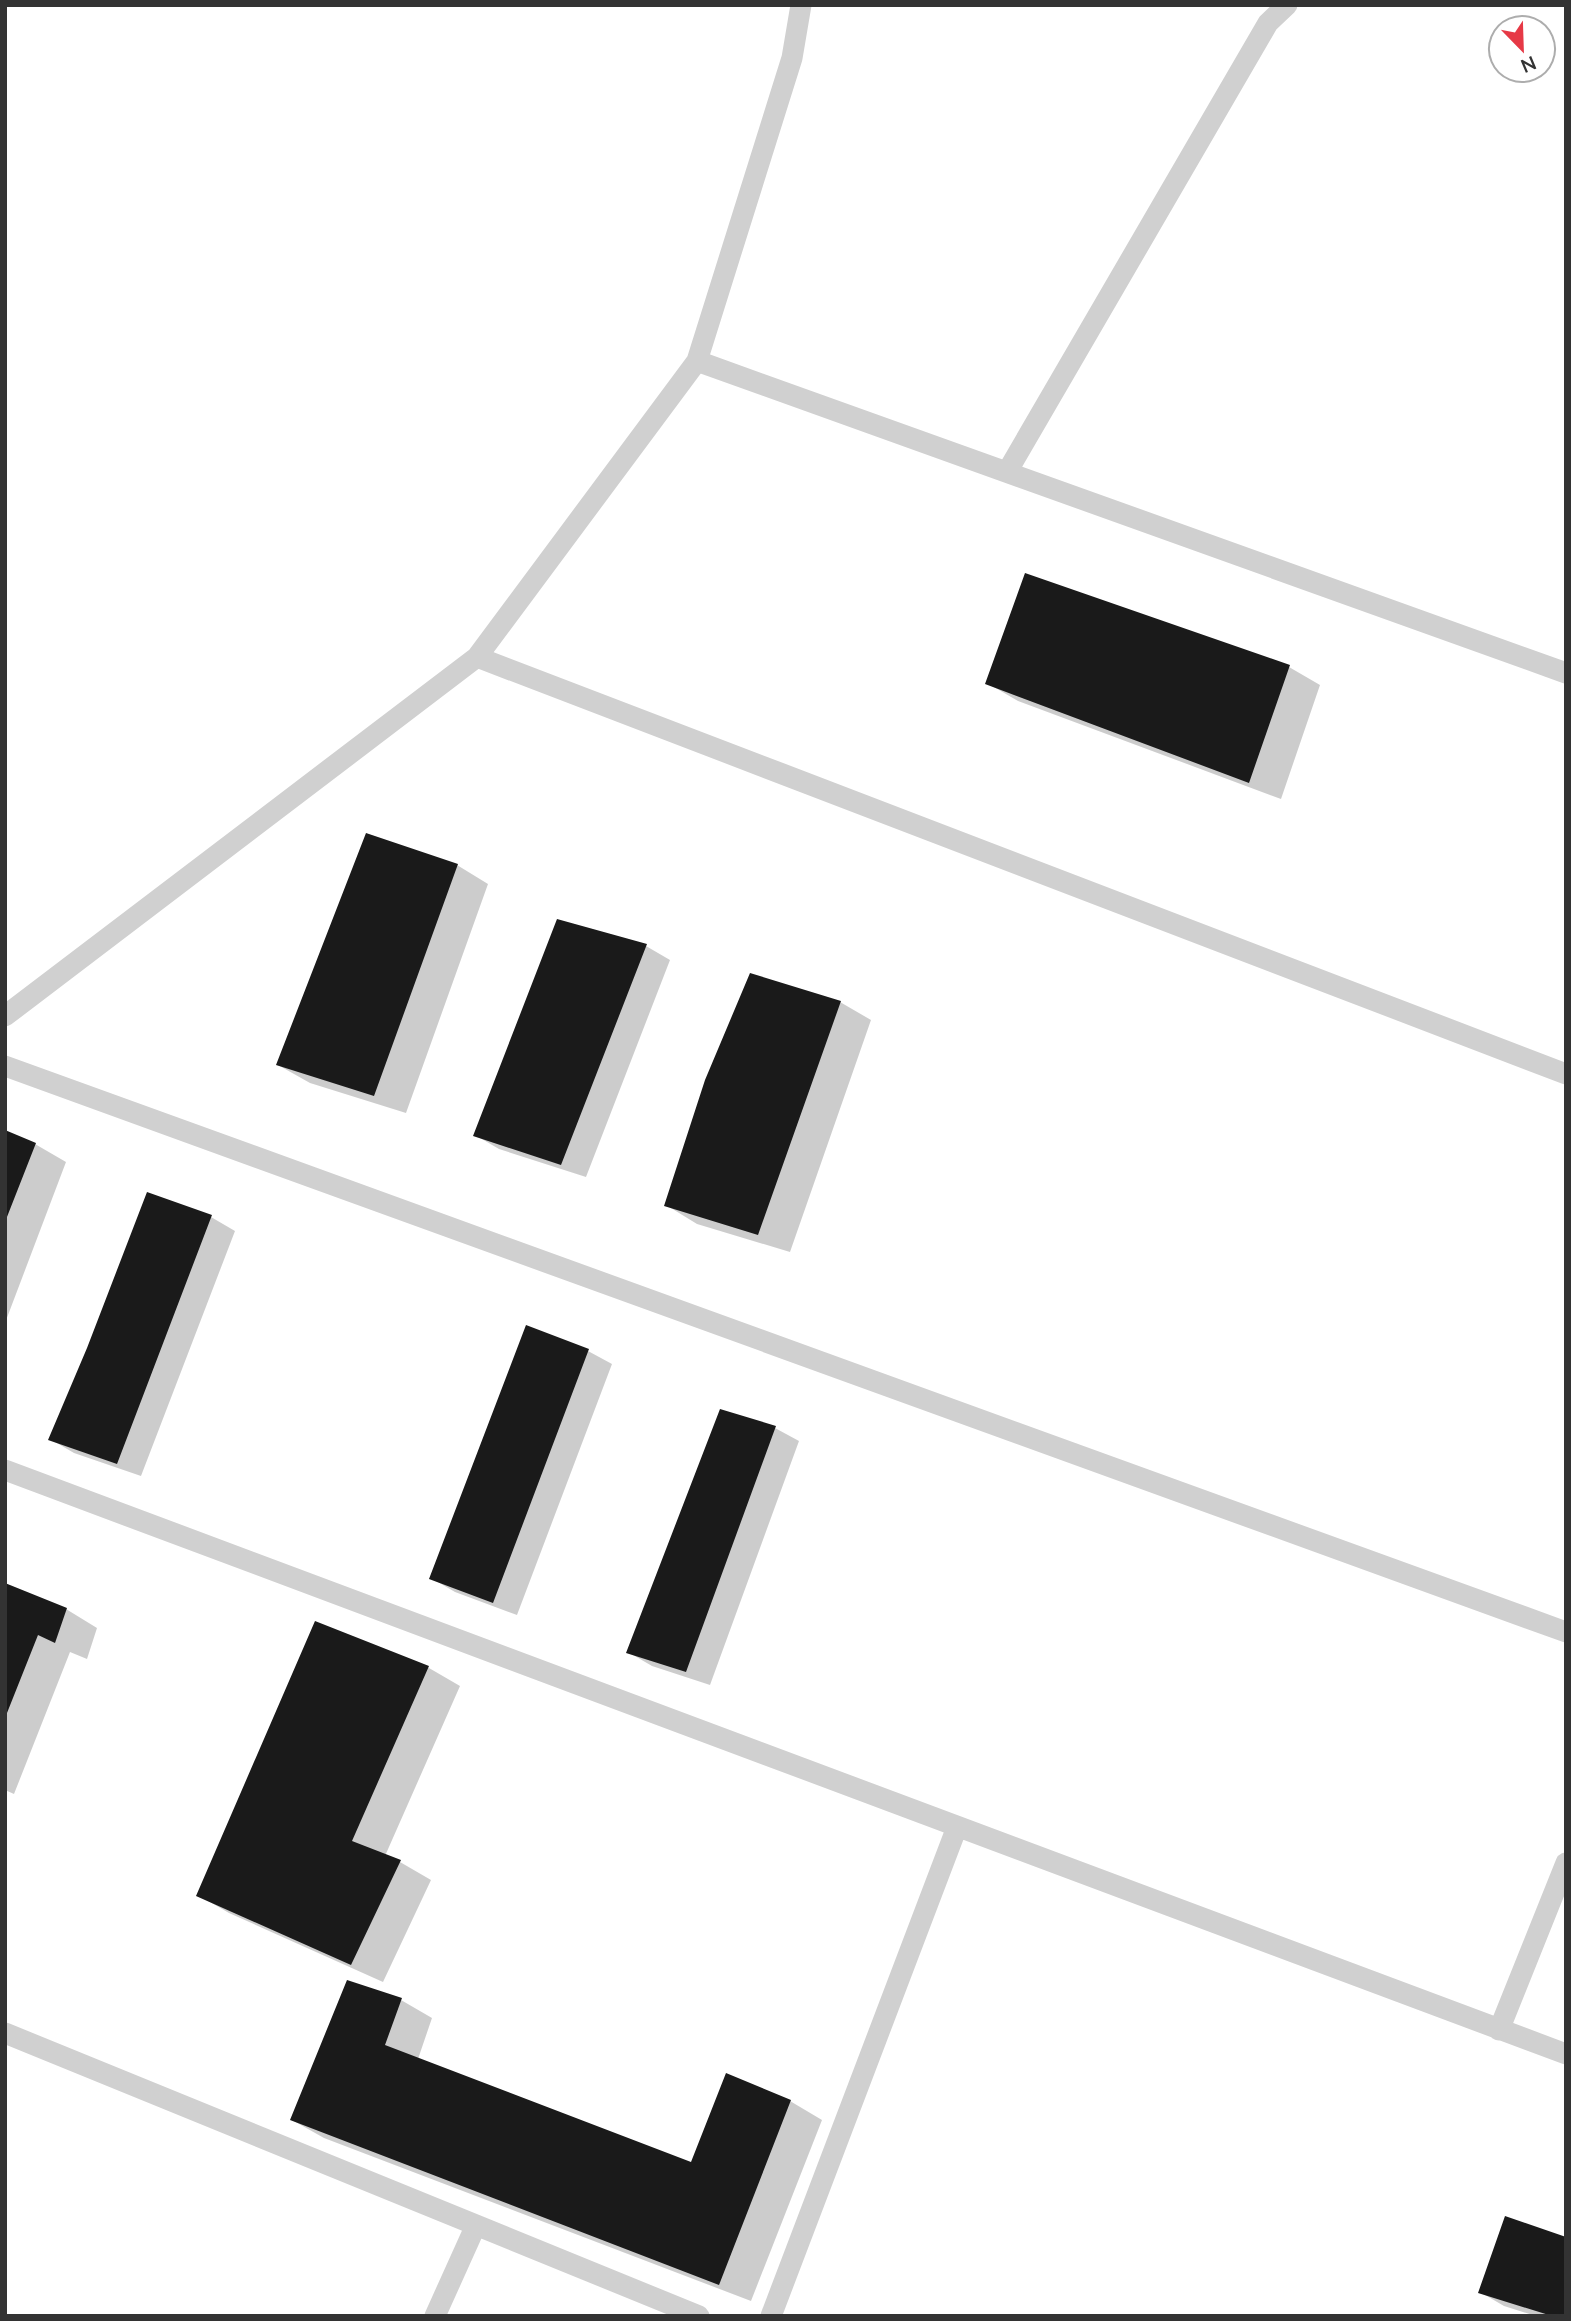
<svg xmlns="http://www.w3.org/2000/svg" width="1571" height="2321" font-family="Mulish,sans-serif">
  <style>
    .shadow { fill: #0003 }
    .building { fill: #1a1a1a }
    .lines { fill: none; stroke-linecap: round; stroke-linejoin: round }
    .service { stroke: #d0d0d0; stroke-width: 21 }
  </style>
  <rect width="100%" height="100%" fill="#fff"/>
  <path class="shadow" d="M 1289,667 L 1320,685 L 1281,799 L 1018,701 L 987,683 Z
    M 457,865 L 488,884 L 406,1113 L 310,1083 L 278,1065 Z
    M 558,921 L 646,946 L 670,960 L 586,1177 L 499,1149 L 475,1135 Z
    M 840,1002 L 871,1020 L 790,1252 L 697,1224 L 666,1205 Z
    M 5,1132 L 35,1144 L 66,1162 L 5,1323 Z
    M 148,1194 L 211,1217 L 235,1231 L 141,1476 L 74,1453 L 50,1439 L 88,1349 Z
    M 588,1351 L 612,1364 L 517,1615 L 455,1592 L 431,1578 Z
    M 722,1411 L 775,1428 L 799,1441 L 710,1685 L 652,1666 L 628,1652 Z
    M 5,1584 L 66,1609 L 97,1628 L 87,1659 L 70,1652 L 14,1794 L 5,1790 Z
    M 316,1623 L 429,1668 L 460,1686 L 385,1856 L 400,1862 L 431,1880 L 383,1982 L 229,1913 L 198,1895 Z
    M 401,2000 L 432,2018 L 418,2059 L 692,2164 L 790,2101 L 822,2120 L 751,2301 L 324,2138 L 292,2120 Z
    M 1480,2292 L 1566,2316 L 1536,2316 L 1504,2306 Z"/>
  <path class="building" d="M 1025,573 L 1290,665 L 1249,783 L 985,684 Z
    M 366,833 L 458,864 L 374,1096 L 276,1065 Z
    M 557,919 L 647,944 L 561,1165 L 473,1136 Z
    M 750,973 L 841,1001 L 758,1235 L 664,1206 L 705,1080 Z
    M 5,1130 L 36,1143 L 5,1222 Z
    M 147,1192 L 212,1215 L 117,1464 L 48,1440 L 87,1348 Z
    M 526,1325 L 589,1349 L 493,1603 L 429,1579 Z
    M 720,1409 L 776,1426 L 686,1672 L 626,1653 Z
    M 5,1583 L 67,1608 L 55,1643 L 38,1635 L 5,1718 Z
    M 315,1621 L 429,1666 L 352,1841 L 401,1860 L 351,1965 L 196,1896 Z
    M 347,1980 L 402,1998 L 385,2045 L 691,2162 L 726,2073 L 791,2100 L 719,2285 L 290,2120 Z
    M 1505,2216 L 1566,2237 L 1566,2316 L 1552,2316 L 1478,2293 Z"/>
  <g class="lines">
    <path class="service" d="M 697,361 L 1566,673
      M 1007,472 L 1268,23 L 1287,5
      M 477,657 L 1566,1074
      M 5,1016 L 477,657 L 697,361 L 792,58 L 801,5
      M 5,1066 L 1566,1632
      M 5,1470 L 1566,2054
      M 1499,2030 L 1566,1863
      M 5,2033 L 699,2316
      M 435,2316 L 476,2225
      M 771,2316 L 957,1827"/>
  </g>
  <rect width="1571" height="2321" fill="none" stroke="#333333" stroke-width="14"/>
  <g transform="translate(1522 49) rotate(157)"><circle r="33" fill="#ffffff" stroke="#adadad" stroke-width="2"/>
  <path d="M0-5L12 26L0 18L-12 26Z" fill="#e63946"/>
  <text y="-10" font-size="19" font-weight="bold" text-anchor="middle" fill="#333333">N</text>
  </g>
</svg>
